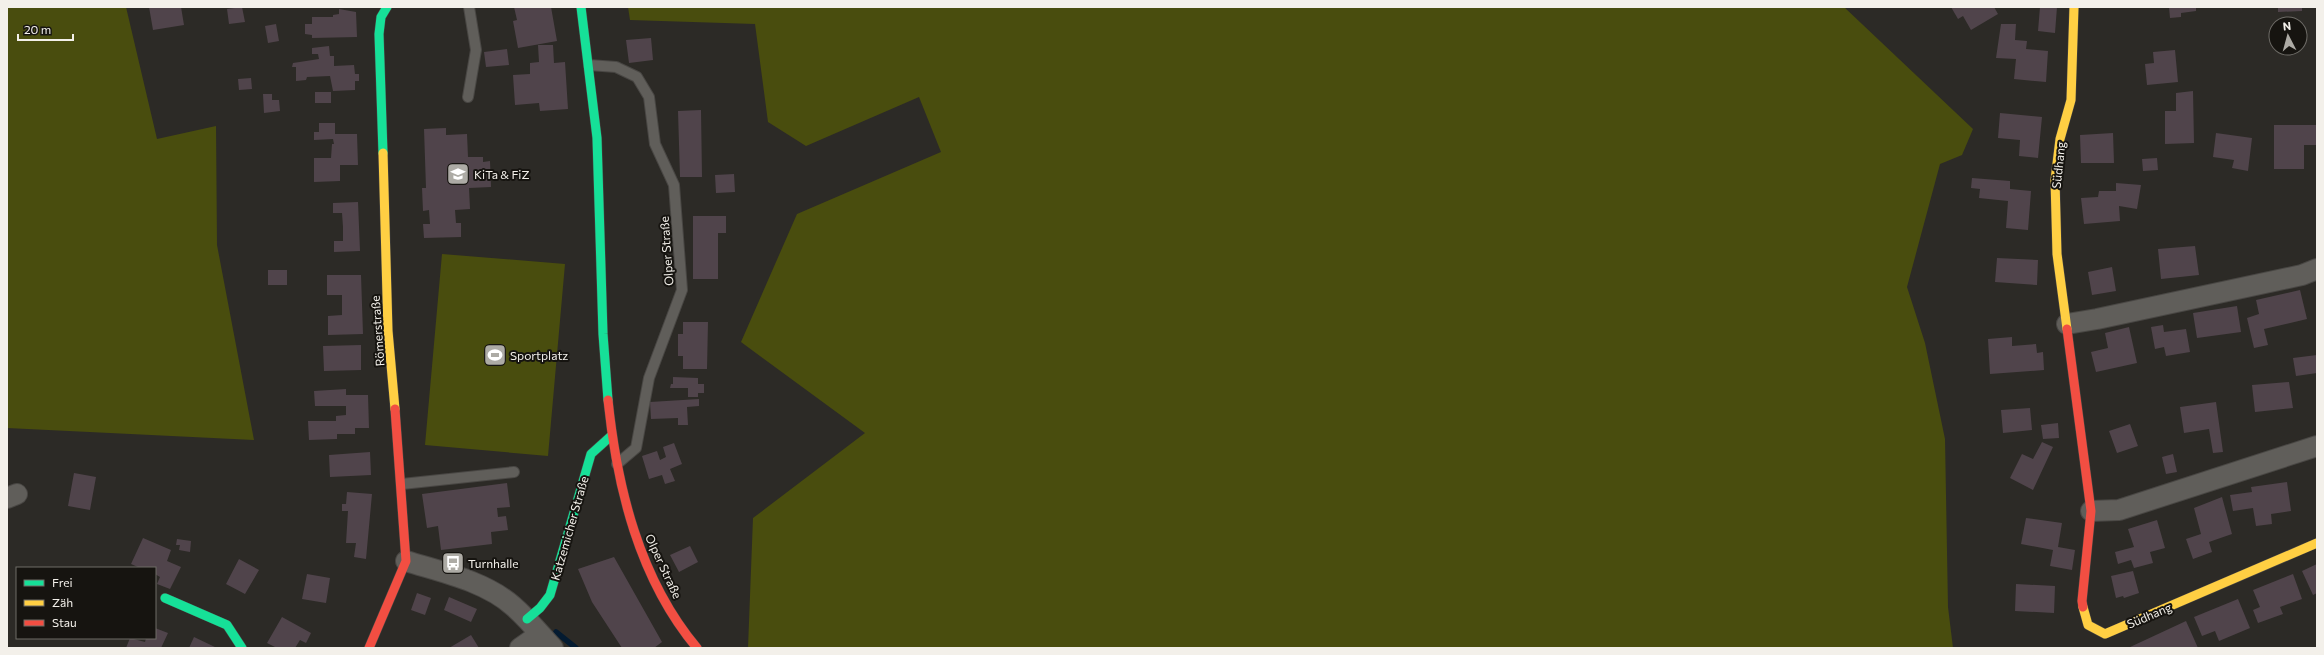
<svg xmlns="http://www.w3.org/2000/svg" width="2324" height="655" font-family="Commissioner,sans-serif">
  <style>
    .green { fill: #494d0e }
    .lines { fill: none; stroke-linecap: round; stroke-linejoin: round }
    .stream { stroke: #041b31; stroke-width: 5.5 }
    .building { fill: #50444b }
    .lane-casing { stroke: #494744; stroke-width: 12 }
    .street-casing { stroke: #494744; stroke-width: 22 }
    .fast-casing { stroke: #494744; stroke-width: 10 }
    .slow-casing { stroke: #494744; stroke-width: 10 }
    .jam-casing { stroke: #494744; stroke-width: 10 }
    .lane { stroke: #605e5a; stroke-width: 10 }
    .street { stroke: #605e5a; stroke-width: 20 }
    .fast { stroke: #16e098; stroke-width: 9 }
    .slow { stroke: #ffcf43; stroke-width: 9 }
    .jam { stroke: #f24e42; stroke-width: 9 }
    .labels { text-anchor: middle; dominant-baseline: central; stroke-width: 4; stroke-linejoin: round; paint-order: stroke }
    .street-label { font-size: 12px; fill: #f3f0ea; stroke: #161410 }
    .poi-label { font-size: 12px; fill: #f3f0ea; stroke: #161410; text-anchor: start }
  </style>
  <rect width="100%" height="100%" fill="#2c2a26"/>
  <path class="green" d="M 7,7 L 126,7 L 157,139 L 216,126 L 217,245 L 254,440 L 7,428 Z
    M 628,7 L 1844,7 L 1973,129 L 1962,155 L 1940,164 L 1907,287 L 1925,343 L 1945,439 L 1948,607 L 1953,648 L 748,648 L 753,518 L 865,433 L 741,342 L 797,214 L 941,152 L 919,97 L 806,146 L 768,122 L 755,24 L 630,20 Z
    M 442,254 L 565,264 L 548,456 L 425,445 Z"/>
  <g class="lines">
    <path class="stream" d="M 556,632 L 576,648"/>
  </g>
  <path class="building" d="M 149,7 L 181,7 L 184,25 L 153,30 Z
    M 242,7 L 245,22 L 229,24 L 227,9 Z
    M 514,7 L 551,7 L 557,41 L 518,48 L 513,21 L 517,20 Z
    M 1951,7 L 1994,7 L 1998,14 L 1971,30 L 1963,16 L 1958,19 Z
    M 2040,7 L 2057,7 L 2055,33 L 2038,31 Z
    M 2169,7 L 2196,7 L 2196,11 L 2181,13 L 2181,17 L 2170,18 Z
    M 2278,7 L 2302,7 L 2302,11 L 2278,12 Z
    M 339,9 L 356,12 L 357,37 L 312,38 L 312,35 L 305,34 L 305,24 L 312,24 L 312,17 L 333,17 L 333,15 L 339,14 Z
    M 276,24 L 279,41 L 268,43 L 265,26 Z
    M 2001,24 L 2016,24 L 2015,40 L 2027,41 L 2026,49 L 2048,51 L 2046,82 L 2014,79 L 2016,59 L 1996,58 Z
    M 651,38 L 653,60 L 629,63 L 626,40 Z
    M 538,45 L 553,45 L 554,63 L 565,62 L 568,109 L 540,111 L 539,103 L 515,105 L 513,75 L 530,74 L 530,63 L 539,62 Z
    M 329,46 L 330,56 L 334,56 L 334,66 L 354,65 L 355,74 L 359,74 L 359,81 L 355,81 L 355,90 L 333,91 L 330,76 L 307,77 L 306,80 L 296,81 L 296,67 L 292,67 L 293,63 L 319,59 L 318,54 L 312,54 L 312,48 Z
    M 507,49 L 509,65 L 486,67 L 484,52 Z
    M 2175,50 L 2178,82 L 2147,85 L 2145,64 L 2154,63 L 2153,52 Z
    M 251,78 L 252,89 L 239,90 L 238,79 Z
    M 2193,91 L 2194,143 L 2165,144 L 2165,111 L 2176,111 L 2176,93 Z
    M 315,92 L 331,92 L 331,103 L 315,103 Z
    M 263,94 L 272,94 L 272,100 L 279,100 L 280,111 L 264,113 Z
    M 701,110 L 702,177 L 680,177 L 678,111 Z
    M 2000,113 L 2042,117 L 2038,158 L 2019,156 L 2020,140 L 1998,138 Z
    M 319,123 L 335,123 L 335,134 L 357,134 L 358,165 L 340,165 L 340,181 L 314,182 L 314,158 L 331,158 L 332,144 L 334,144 L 333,139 L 314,140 L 314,132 L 319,132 Z
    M 2274,125 L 2317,125 L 2317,145 L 2304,145 L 2304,169 L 2274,169 Z
    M 446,128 L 446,135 L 467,134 L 468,157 L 483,157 L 483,162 L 490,161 L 491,187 L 469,188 L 470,209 L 455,210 L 456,223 L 461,223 L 461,237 L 424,238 L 423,224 L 430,224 L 429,210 L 423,211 L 422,188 L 426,188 L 424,129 Z
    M 2113,133 L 2114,163 L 2081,163 L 2080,135 Z
    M 2216,133 L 2252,138 L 2248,171 L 2232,168 L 2234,160 L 2213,157 Z
    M 2157,158 L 2158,170 L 2143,171 L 2142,159 Z
    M 734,174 L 735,192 L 716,193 L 715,175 Z
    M 1972,178 L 2010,181 L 2010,189 L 2031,191 L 2028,230 L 2006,228 L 2008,201 L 1979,198 L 1980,189 L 1971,188 Z
    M 2116,183 L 2141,185 L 2137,209 L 2119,206 L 2120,221 L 2084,224 L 2081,198 L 2098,197 L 2099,191 L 2116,191 Z
    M 358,202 L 360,251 L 334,252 L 334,241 L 343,241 L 343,227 L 342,213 L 333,213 L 333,203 Z
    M 693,216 L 726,216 L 726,233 L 718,233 L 718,279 L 693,279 Z
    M 2195,246 L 2199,275 L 2161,279 L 2158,249 Z
    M 1997,258 L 2038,260 L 2037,285 L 1995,282 Z
    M 2112,267 L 2116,291 L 2092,295 L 2088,272 Z
    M 268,270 L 287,270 L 287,285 L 268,285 Z
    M 327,275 L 361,275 L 363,334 L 328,335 L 328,316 L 342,315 L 342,295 L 327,295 Z
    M 2300,290 L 2307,319 L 2264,329 L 2268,345 L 2254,348 L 2247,318 L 2259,314 L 2256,300 Z
    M 2237,306 L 2241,332 L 2197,338 L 2193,313 Z
    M 683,322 L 708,322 L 707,369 L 683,369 L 683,356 L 678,356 L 678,334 L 683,334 Z
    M 2163,325 L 2164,332 L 2186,329 L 2190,352 L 2166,356 L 2164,347 L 2155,349 L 2151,327 Z
    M 2129,327 L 2137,363 L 2096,372 L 2091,352 L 2108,348 L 2105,333 Z
    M 2012,337 L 2012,346 L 2036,344 L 2037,353 L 2043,352 L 2044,370 L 1990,374 L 1988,339 Z
    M 361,345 L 361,370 L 324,371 L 323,346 Z
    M 2317,355 L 2317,373 L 2296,376 L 2293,358 Z
    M 673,377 L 698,378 L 698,384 L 704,384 L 704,393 L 698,393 L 698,397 L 688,397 L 688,388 L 670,388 L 671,384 L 673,384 Z
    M 2289,382 L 2293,408 L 2255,412 L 2252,385 Z
    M 346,389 L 346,395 L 368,395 L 369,428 L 355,428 L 355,434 L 337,434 L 337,439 L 309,440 L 308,421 L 336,421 L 336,416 L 346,415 L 346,406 L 315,406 L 314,391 Z
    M 699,399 L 699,406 L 687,407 L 688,425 L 678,425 L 678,418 L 651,419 L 650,402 Z
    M 2216,402 L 2223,452 L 2213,453 L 2209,429 L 2184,433 L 2180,407 Z
    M 2030,408 L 2032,430 L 2003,433 L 2001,410 Z
    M 2058,423 L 2059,438 L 2043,439 L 2041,425 Z
    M 2130,424 L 2138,446 L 2117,453 L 2109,431 Z
    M 2042,442 L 2053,447 L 2033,490 L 2010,478 L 2022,454 L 2033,459 Z
    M 674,443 L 682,464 L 670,469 L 675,481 L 665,484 L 662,475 L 649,479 L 642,456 L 657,451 L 660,460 L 666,457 L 663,447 Z
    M 370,452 L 371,475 L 330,477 L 329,455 Z
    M 2173,454 L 2177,472 L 2166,474 L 2162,457 Z
    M 74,473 L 96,477 L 90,510 L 68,506 Z
    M 2287,482 L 2291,511 L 2271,514 L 2272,524 L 2256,526 L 2253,508 L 2233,511 L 2230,495 L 2252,492 L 2251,487 Z
    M 507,483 L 510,507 L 497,508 L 498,517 L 506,516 L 508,530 L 491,532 L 492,544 L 441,550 L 438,526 L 427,528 L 422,494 Z
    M 347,492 L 372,494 L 366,559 L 354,557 L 356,543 L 346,543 L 348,511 L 342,511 L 342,504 L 346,504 Z
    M 2222,497 L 2232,534 L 2209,542 L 2212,552 L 2193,559 L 2186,539 L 2201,534 L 2194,508 Z
    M 2026,518 L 2062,523 L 2058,547 L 2075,550 L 2072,570 L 2050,566 L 2053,550 L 2021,544 Z
    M 2157,520 L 2165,548 L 2150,552 L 2153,563 L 2134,568 L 2131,560 L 2118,564 L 2115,552 L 2134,547 L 2128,529 Z
    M 143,538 L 171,550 L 167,561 L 181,567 L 170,589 L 157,584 L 160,577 L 155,574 L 155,568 L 140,568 L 131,564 Z
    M 177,539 L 191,541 L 190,552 L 179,550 L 180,545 L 176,545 Z
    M 690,546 L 698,562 L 679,572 L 670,555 Z
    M 614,557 L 662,642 L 654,648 L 622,648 L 592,602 L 578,569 Z
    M 239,559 L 259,570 L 245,594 L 226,584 Z
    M 2317,564 L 2317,593 L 2313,595 L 2302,571 Z
    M 2133,571 L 2139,593 L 2124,598 L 2123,596 L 2116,598 L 2111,576 Z
    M 307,574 L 330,578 L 326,603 L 302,599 Z
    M 2293,574 L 2302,599 L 2280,607 L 2283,614 L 2258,623 L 2253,610 L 2260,607 L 2253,590 Z
    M 2016,584 L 2055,586 L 2054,613 L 2015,611 Z
    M 417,593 L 431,598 L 425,615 L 411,610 Z
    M 449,597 L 477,609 L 471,622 L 444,610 Z
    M 2238,599 L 2250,628 L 2219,641 L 2215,631 L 2202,636 L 2194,617 Z
    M 282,617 L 311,633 L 306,643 L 300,640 L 295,648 L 277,648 L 267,643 Z
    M 2186,621 L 2198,648 L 2128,648 L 2143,641 Z
    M 155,628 L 168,633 L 161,648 L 126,648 L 130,638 L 145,642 L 146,638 L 155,638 Z
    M 471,635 L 479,648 L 449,648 Z
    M 194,637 L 217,648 L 189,648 Z"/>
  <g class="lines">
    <g class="lane-casing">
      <path id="lane" d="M 589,65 L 616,67 L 637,77 L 649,97 L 655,144 L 674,185 L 682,290 L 649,378 L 636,448 L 617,464
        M 468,97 L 476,50 L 469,7
        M 402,484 L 514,472"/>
    </g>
    <g class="street-casing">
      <path id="street" d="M 2067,324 L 2097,319 L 2302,275 L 2317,269
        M 7,498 L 17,494
        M 2091,511 L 2119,510 L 2317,446
        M 406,561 C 441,572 485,581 513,606 C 528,619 540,634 553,648
        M 520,648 L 540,634"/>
    </g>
    <g class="fast-casing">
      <path id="fast" d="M 581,7 L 597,138 L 603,334 L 608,400
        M 383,153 L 379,34 L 381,17 L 387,7
        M 165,598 L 227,625 L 242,648
        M 527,619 L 540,608 L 550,595 L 591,454 L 611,436"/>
    </g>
    <g class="slow-casing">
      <path id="slow" d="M 383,153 L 388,331 L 395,409
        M 2067,329 L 2057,254 L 2055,180 L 2060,139 L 2071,100 L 2074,7
        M 2083,607 L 2088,625 L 2105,634 L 2317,543"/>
    </g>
    <g class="jam-casing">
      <path id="jam" d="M 2067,329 L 2091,511 L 2082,601 L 2083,607
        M 608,400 C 617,487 639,579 697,648
        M 369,648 L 406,561 L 395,409"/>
    </g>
    <use href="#lane" class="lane"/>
    <use href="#street" class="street"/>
    <use href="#fast" class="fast"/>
    <use href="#slow" class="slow"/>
    <use href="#jam" class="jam"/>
  </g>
  <defs>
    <g id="school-square" transform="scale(1.15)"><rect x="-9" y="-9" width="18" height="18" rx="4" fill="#adaba5" stroke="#161410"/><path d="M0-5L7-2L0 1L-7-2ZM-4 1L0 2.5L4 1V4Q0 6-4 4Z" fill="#fff"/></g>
    <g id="stadium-square" transform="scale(1.15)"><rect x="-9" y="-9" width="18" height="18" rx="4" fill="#adaba5" stroke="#161410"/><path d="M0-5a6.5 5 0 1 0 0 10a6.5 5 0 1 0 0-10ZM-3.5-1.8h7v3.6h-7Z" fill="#fff"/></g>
    <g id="bus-square" transform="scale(1.15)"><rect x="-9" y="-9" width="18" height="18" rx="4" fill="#adaba5" stroke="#161410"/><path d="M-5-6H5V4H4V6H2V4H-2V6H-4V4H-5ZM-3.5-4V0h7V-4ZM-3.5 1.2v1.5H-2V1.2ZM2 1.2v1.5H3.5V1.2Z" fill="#fff"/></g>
  </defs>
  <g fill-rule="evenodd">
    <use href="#school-square" x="458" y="174"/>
    <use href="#stadium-square" x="495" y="355"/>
    <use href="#bus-square" x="453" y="563"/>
  </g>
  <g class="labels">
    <g class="street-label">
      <text transform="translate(2058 165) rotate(-84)">Südhang</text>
      <text transform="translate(666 251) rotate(-94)">Olper Straße</text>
      <text transform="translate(377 331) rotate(-94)">Römerstraße</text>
      <text transform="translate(569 528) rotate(-74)">Katzemicher Straße</text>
      <text transform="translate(664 566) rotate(65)">Olper Straße</text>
      <text transform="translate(2149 615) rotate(-23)">Südhang</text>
    </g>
    <g class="poi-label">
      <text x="474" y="174">KiTa &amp; FiZ</text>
      <text x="510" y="355">Sportplatz</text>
      <text x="468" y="563">Turnhalle</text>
    </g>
  </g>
  <rect width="2324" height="655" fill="none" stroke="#f3f0ea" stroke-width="16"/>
  <rect x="16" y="567" width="140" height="72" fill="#161410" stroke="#6e6c67"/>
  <rect x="24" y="580" width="20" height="6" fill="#16e098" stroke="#6e6c67"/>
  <text x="52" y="587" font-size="12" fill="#f3f0ea">Frei</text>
  <rect x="24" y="600" width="20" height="6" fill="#ffcf43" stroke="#6e6c67"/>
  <text x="52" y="607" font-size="12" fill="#f3f0ea">Zäh</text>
  <rect x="24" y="620" width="20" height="6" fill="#f24e42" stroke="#6e6c67"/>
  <text x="52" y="627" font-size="12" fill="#f3f0ea">Stau</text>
  <g transform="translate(2288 36) rotate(354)"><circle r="19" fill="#161410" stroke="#6e6c67"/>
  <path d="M0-3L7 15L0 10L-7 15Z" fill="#adaba5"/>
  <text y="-6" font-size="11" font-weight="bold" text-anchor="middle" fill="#f3f0ea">N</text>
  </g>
  <path d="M18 34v6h55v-6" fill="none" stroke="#f3f0ea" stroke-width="2"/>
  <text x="24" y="34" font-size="12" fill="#f3f0ea" stroke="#161410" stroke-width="3" paint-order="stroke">20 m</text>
</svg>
